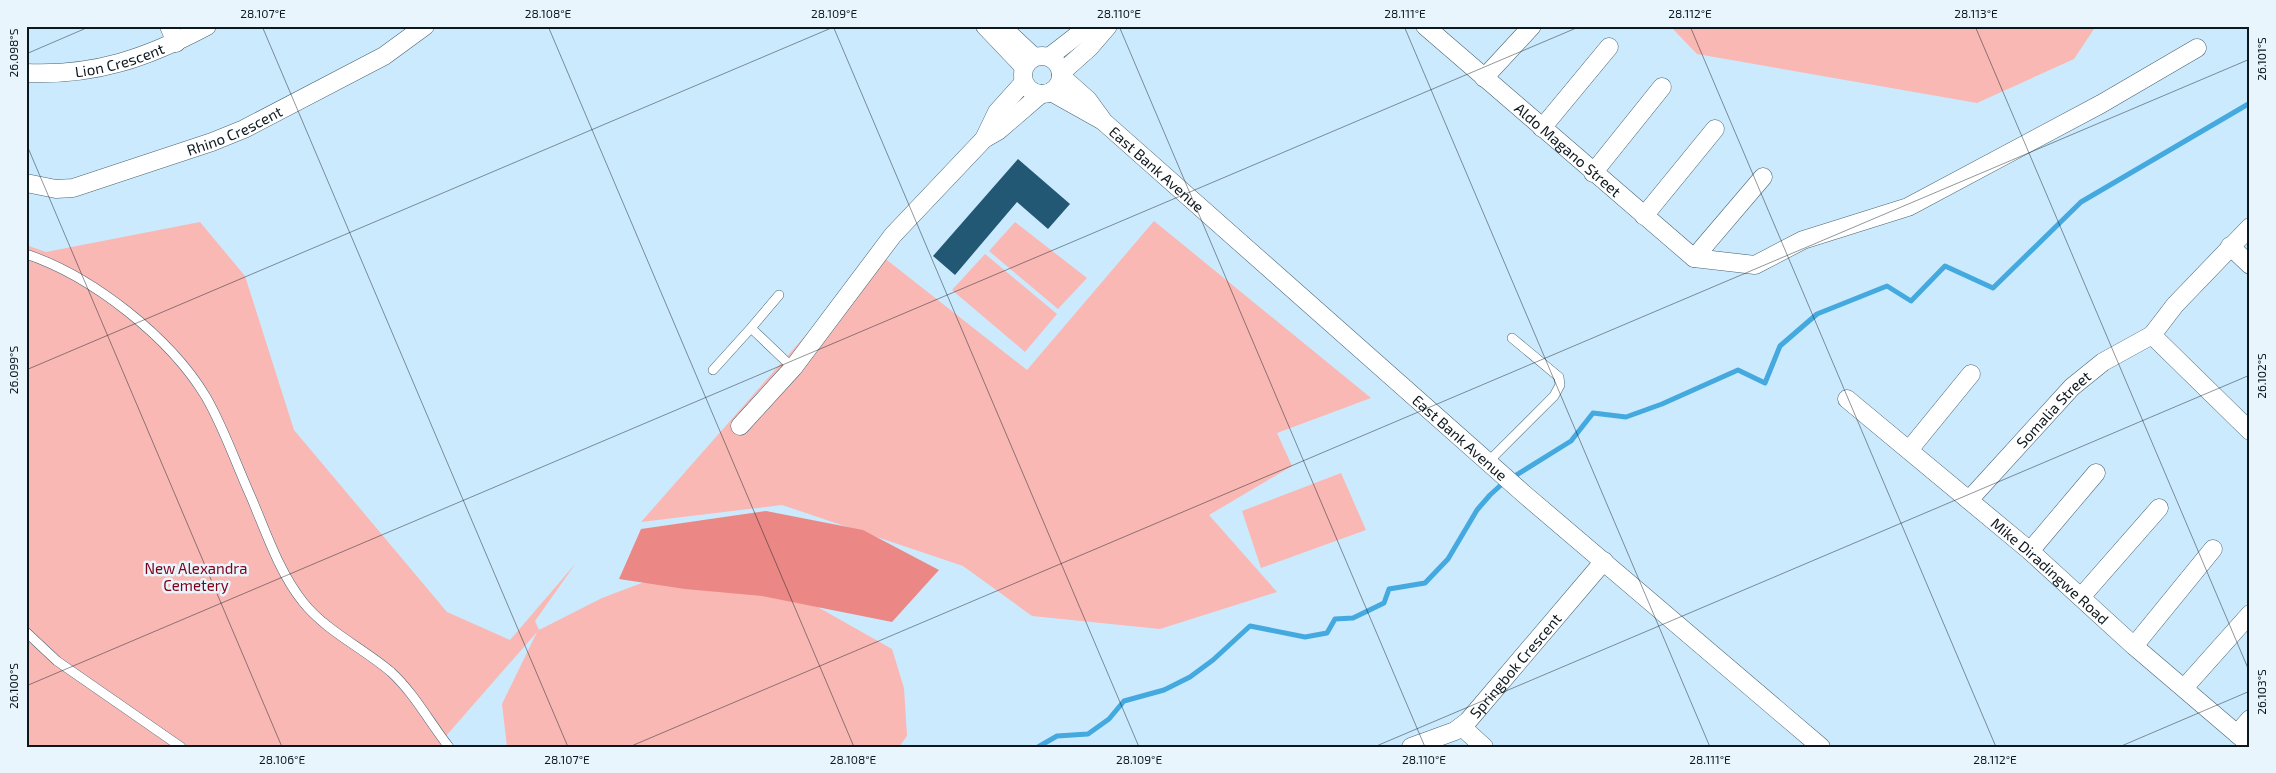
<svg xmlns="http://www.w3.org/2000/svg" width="2276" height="773" font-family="'Exo 2',sans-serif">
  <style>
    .green { fill: #f9b8b4 }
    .forest { fill: #eb8885 }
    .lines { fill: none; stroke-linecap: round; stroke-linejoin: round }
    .stream { stroke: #44a9df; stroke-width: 5 }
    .building { fill: #235875 }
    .service-casing { stroke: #496474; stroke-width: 10 }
    .minor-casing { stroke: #496474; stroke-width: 19 }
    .service { stroke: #fff; stroke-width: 9 }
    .minor { stroke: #fff; stroke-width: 18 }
    .ticks { fill: none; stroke: #0d181e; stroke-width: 1; stroke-opacity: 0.45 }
    .labels { text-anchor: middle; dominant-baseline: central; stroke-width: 5; stroke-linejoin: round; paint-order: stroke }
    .street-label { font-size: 15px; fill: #0d181e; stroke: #e9f5fc }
    .park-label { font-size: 15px; fill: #7f0017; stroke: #e9f5fc }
    .neatline { fill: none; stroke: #0d181e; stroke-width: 2 }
    .ticks-label { font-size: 12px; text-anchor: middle; fill: #0d181e }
  </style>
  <rect width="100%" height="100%" fill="#cceafd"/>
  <path class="green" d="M 1670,26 L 2096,26 L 2074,59 L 1977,103 L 1697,54 Z
    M 1154,221 L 1371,398 L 1277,433 L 1292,466 L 1209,515 L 1277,592 L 1160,629 L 1032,616 L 963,566 L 782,505 L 641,522 L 878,253 L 1027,370 Z
    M 200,222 L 245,276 L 294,430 L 447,612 L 510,640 L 576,563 L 535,621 L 539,630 L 602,598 L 676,570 L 807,601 L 892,649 L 904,688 L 907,736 L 899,747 L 507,747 L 502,704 L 537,632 L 446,736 L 454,747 L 26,747 L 26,245 L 46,252 Z
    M 1015,222 L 1087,278 L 1058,309 L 989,251 Z
    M 985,254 L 1057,314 L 1025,352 L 952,290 Z
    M 1341,473 L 1366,530 L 1261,568 L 1242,511 Z"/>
  <path class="forest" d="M 766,511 L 863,530 L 939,570 L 892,622 L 762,596 L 685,589 L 619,579 L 641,529 Z"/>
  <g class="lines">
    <path class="stream" d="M 1038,747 L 1057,736 L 1088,734 L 1109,719 L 1124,701 L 1164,690 L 1190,677 L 1213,660 L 1250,626 L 1305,637 L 1327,633 L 1335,619 L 1353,618 L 1384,603 L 1389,589 L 1425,583 L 1448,559 L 1477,510 L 1490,495 L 1502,484 L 1571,441 L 1593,413 L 1626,417 L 1662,404 L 1738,370 L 1765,383 L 1780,346 L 1817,314 L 1887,286 L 1911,301 L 1945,266 L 1993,288 L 2081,202 L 2250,103"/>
  </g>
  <path class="building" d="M 1018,159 L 1070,204 L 1048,229 L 1017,202 L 955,275 L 933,256 Z"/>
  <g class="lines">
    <g class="service-casing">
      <path id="service" d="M 26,254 C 92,276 170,337 206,397 C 224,428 236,464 251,497 C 266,532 279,572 303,602 C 326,631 363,648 391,672 C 414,693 430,723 449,747
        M 779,295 L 751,328 L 793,368
        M 713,370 L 751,328
        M 1488,462 L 1554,396 L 1560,385 L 1559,377 L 1512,338
        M 26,632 L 57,661 L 181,747"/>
    </g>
    <g class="minor-casing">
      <g id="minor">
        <path d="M 169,26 L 176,43"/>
        <path d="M 985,26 L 1024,67"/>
        <path d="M 1001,26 L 1034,57"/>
        <path id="s1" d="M 1425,26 L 1694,258 L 1755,265 L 1803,240 L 1908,207 L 2101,104 L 2197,48"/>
        <circle cx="1042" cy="75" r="19"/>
        <path d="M 1049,57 L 1089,26"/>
        <path id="s2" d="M 26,73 C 95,76 147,58 207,26"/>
        <path d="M 1061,73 L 1089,48 L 1108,26"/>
        <path id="s3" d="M 1061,76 L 1088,100 L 1104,122 L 1524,494 L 1821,747"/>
        <path d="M 1484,78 L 1532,26"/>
        <path d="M 1051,92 L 1101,120"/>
        <path d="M 1542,128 L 1609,47"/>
        <path d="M 984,139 L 997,112 L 1024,82"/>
        <path d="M 1593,173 L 1662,87"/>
        <path id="s4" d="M 26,183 L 56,189 L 73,188 L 212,142 L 244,129 L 384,56 L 425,26"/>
        <path d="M 1644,216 L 1715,129"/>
        <path d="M 2250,227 L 2175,305 L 2152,335 L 2250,431"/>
        <path d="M 2230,246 L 2250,265"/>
        <path d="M 1694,258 L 1763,177"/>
        <path id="s5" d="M 1847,399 L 2030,551 L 2134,646 L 2250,745"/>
        <path d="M 740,426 L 793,368 L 893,235 L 984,139 L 998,131 L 1041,94"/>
        <path d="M 1909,450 L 1971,374"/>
        <path id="s6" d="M 1969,500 L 2072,387 L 2103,362 L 2152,335"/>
        <path d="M 2030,551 L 2096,473"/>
        <path d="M 2081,597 L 2159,508"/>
        <path d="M 2134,646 L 2213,549"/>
        <path d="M 2184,688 L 2250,614"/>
        <path d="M 1462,727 L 1484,747"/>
        <path d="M 2237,734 L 2250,719"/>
        <path id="s7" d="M 1411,747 L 1455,731 L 1468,721 L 1604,561"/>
      </g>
    </g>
    <use href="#service" class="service"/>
    <use href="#minor" class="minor"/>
  </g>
  <path class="ticks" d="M 262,26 L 568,747M 548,26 L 854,747M 833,26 L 1139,747M 1119,26 L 1425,747M 1404,26 L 1710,747M 1690,26 L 1996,747M 1975,26 L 2250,673M 26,54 L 91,26M 26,143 L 282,747M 26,370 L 836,26M 26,686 L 1581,26M 629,747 L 2250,59M 1374,747 L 2250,375M 2119,747 L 2250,691"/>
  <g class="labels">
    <g class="street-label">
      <text stroke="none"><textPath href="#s2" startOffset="95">Lion Crescent</textPath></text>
      <text stroke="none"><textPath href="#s4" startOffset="219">Rhino Crescent</textPath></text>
      <text stroke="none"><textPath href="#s1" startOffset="189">Aldo Magano Street</textPath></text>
      <text stroke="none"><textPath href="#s3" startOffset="134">East Bank Avenue</textPath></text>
      <text stroke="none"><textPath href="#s6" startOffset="124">Somalia Street</textPath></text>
      <text stroke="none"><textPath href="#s3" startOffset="539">East Bank Avenue</textPath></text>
      <text stroke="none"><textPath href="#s5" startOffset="266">Mike Diradingwe Road</textPath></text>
      <text stroke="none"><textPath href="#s7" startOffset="136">Springbok Crescent</textPath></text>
    </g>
    <g class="park-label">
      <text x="196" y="568">New Alexandra<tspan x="196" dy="17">Cemetery</tspan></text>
    </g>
  </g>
  <rect width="2276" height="773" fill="none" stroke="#e9f5fc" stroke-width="55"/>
  <rect x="28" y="28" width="2220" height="718" class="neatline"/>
  <g class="ticks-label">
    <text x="263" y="18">28.107°E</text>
    <text x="548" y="18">28.108°E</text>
    <text x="834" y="18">28.109°E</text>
    <text x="1119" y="18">28.110°E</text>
    <text x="1405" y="18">28.111°E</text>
    <text x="1690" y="18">28.112°E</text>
    <text x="1976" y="18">28.113°E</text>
    <text transform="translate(14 53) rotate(-90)" y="4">26.098°S</text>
    <text transform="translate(2262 59) rotate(-90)" y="4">26.101°S</text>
    <text transform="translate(14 370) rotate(-90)" y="4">26.099°S</text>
    <text transform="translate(2262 376) rotate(-90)" y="4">26.102°S</text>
    <text transform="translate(14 686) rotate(-90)" y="4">26.100°S</text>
    <text transform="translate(2262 692) rotate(-90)" y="4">26.103°S</text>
    <text x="282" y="764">28.106°E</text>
    <text x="567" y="764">28.107°E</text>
    <text x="853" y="764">28.108°E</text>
    <text x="1139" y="764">28.109°E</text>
    <text x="1424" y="764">28.110°E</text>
    <text x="1710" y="764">28.111°E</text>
    <text x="1995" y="764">28.112°E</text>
  </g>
</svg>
